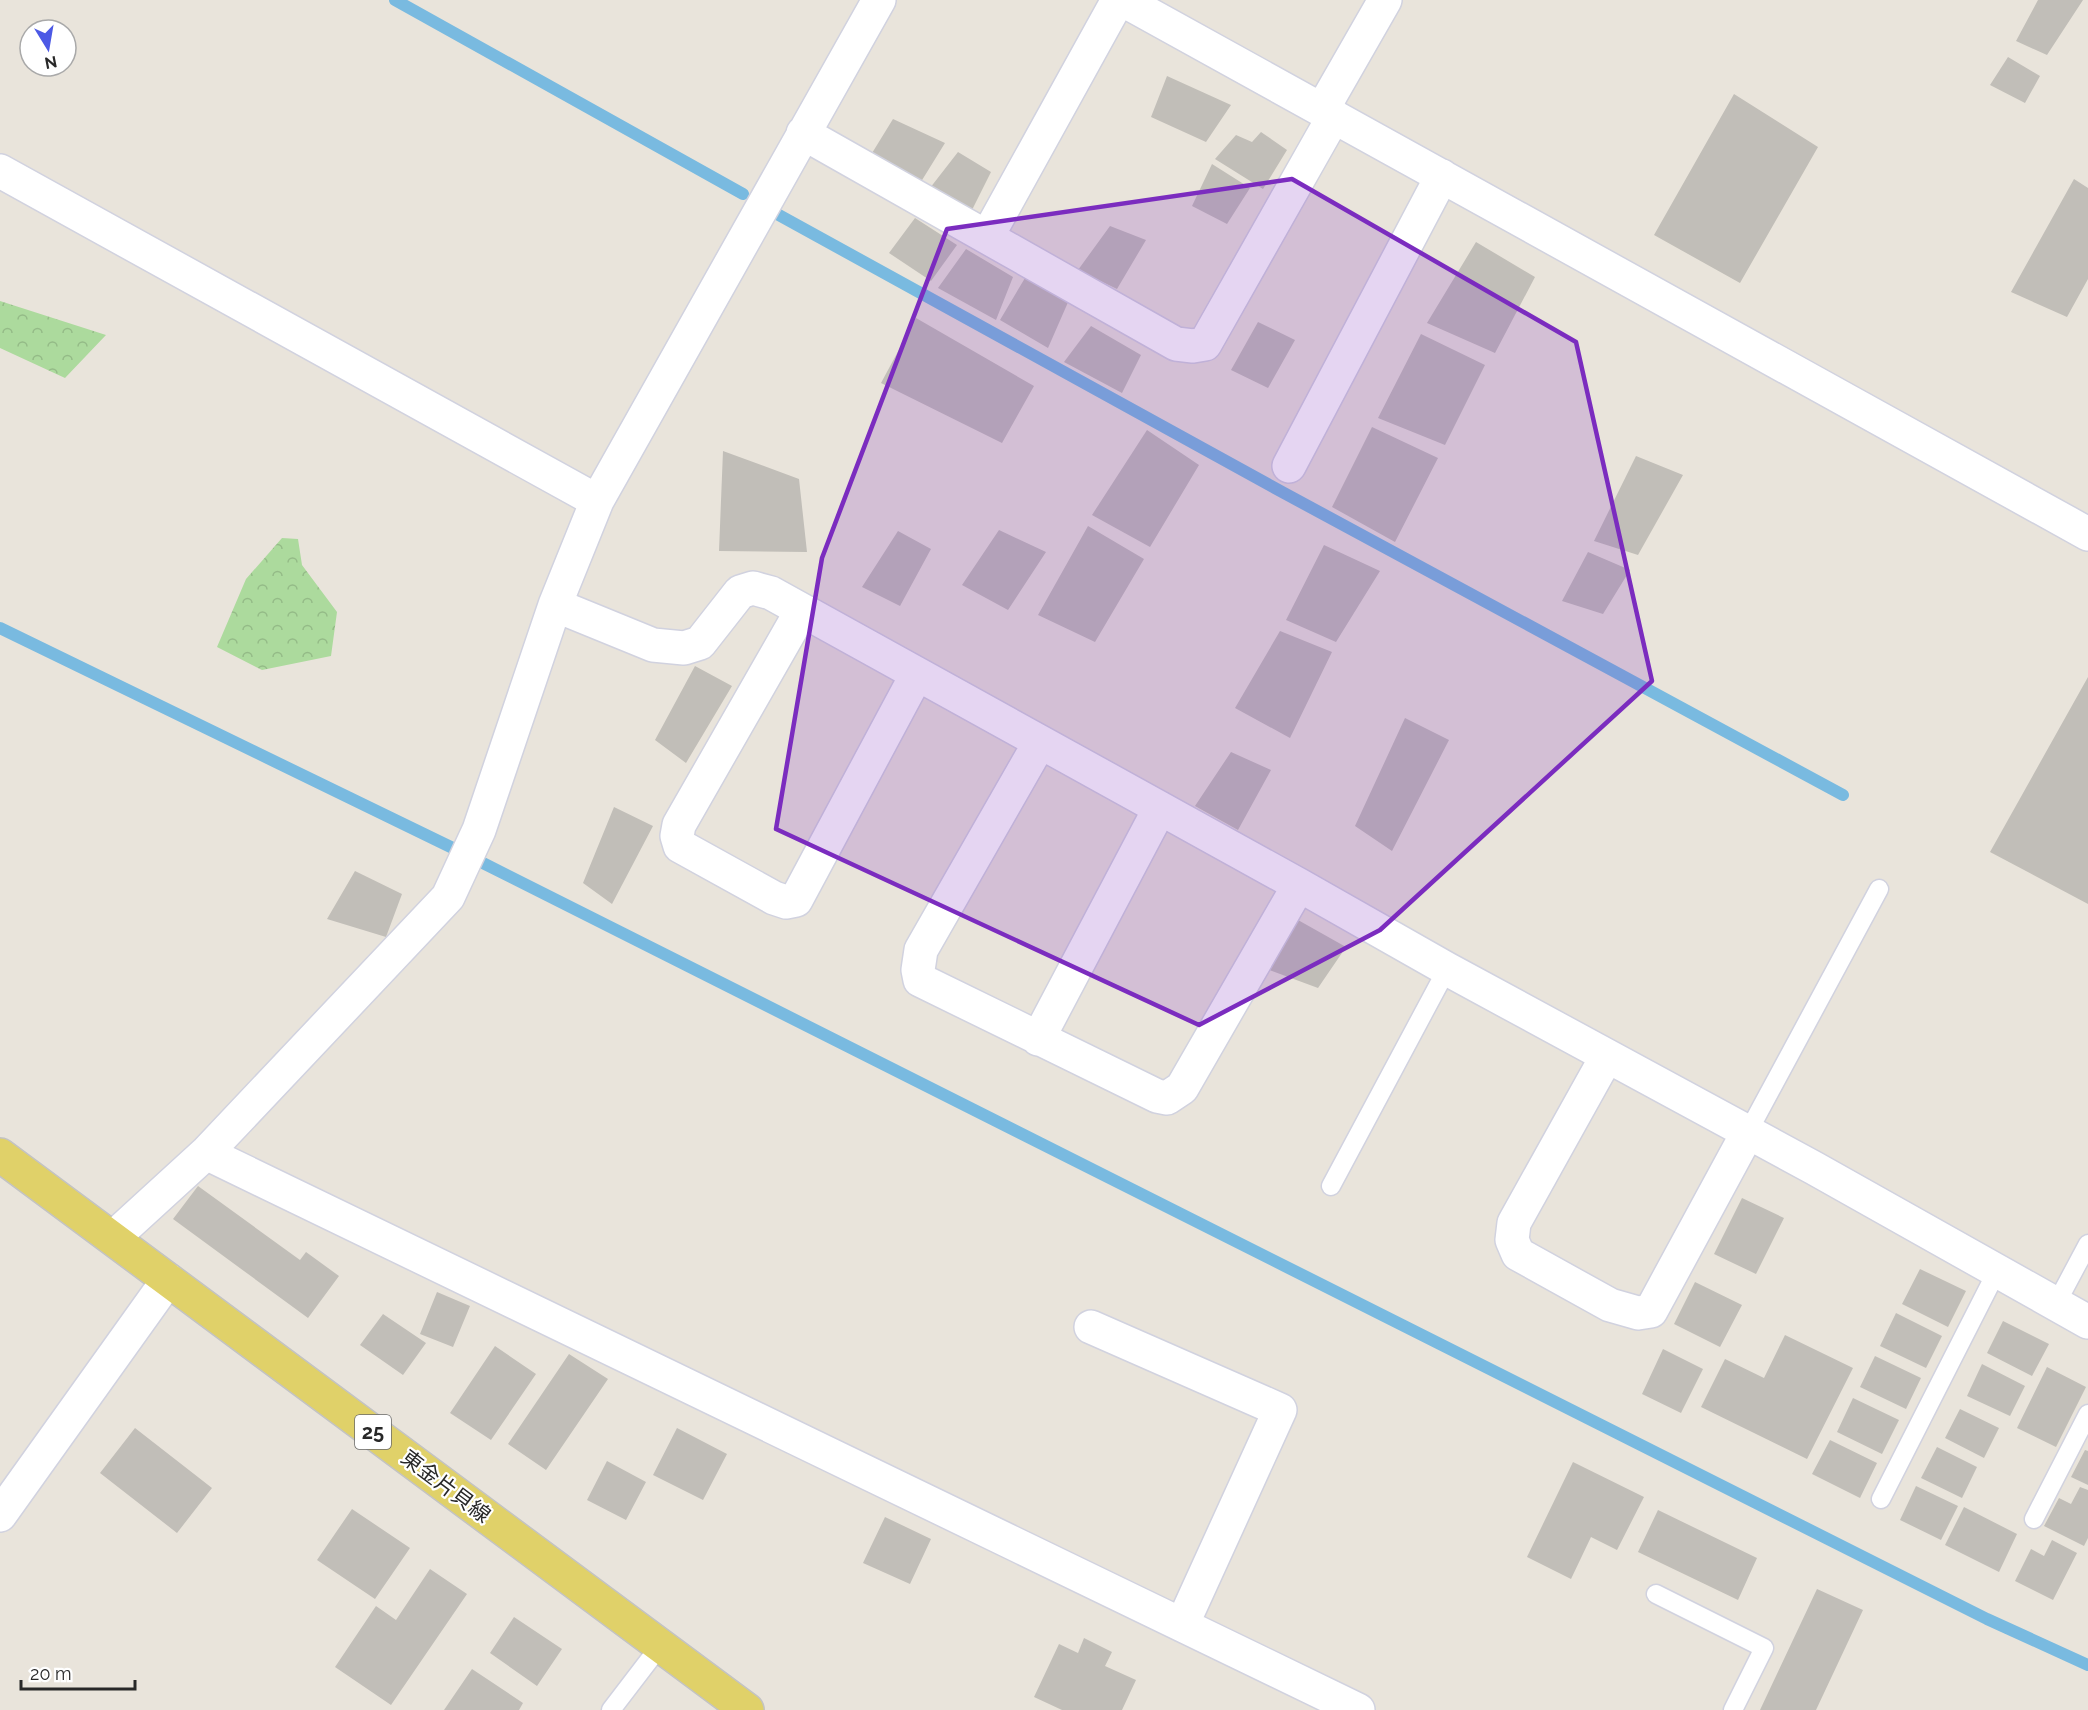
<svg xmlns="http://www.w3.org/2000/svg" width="2088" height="1710" font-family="Raleway,'Noto Sans JP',sans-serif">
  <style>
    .forest { fill: url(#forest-crowns) }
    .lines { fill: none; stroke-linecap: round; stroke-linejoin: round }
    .stream { stroke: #79bae0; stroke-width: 12 }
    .building { fill: #c1beb8 }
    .lane-casing { stroke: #d1d2df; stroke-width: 21 }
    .street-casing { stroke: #d1d2df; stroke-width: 36 }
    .primary-casing { stroke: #c3c3c3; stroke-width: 36 }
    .lane { stroke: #fff; stroke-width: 18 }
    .street { stroke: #fff; stroke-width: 33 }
    .primary { stroke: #e0d169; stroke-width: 33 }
    .marked { fill: #7b2cbf; fill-opacity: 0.2; stroke: #7b2cbf; stroke-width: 4.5; stroke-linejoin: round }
    .labels { text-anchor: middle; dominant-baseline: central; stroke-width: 4.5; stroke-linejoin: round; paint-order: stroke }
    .shield { fill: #fff; stroke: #686868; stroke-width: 1.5 }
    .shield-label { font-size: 20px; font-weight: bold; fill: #282828 }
    .street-label { font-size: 21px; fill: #282828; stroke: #fff }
  </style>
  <defs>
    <pattern id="forest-crowns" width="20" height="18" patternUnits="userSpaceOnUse" patternTransform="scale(1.5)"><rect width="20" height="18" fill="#acda9d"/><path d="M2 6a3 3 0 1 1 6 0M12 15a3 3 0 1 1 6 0" fill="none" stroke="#94bb87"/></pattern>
  </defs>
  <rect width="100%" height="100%" fill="#e9e4db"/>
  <path class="forest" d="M 0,301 L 106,335 L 65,378 L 0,348 Z
    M 282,538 L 298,539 L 302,565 L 337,612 L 331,656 L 262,670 L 217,647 L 246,579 Z"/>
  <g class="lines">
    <path class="stream" d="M 395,0 L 743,194
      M 777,214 L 1284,493 L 1843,795
      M 0,628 L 461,852 L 1987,1619 L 2088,1665"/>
  </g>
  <path class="building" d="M 2038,0 L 2083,0 L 2047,55 L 2016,41 Z
    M 2008,57 L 2040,76 L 2025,103 L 1990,85 Z
    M 1167,76 L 1231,105 L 1206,142 L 1151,117 Z
    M 1734,94 L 1818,147 L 1740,283 L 1654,235 Z
    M 893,119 L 945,143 L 919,185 L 869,158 Z
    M 1261,132 L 1287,150 L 1263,189 L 1215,159 L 1236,135 L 1252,142 Z
    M 958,152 L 991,172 L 971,212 L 930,188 Z
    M 1212,164 L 1250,188 L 1227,224 L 1192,206 Z
    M 2074,179 L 2088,188 L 2088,279 L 2067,317 L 2011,292 Z
    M 915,218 L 957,245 L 931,281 L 889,253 Z
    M 1110,226 L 1146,240 L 1117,289 L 1078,270 Z
    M 1476,242 L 1535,277 L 1495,353 L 1427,323 Z
    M 966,249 L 1013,277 L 996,320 L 938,288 Z
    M 1025,278 L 1069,300 L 1048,348 L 1000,320 Z
    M 916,318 L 1034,386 L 1002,443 L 881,383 Z
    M 1258,322 L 1295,340 L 1268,388 L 1231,370 Z
    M 1091,326 L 1141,355 L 1122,393 L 1064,362 Z
    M 1421,334 L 1485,365 L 1445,445 L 1378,418 Z
    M 1372,427 L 1438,458 L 1395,542 L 1332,507 Z
    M 1147,430 L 1199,465 L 1150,547 L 1092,515 Z
    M 723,451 L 799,479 L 807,552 L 719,551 Z
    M 1636,456 L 1683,475 L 1638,555 L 1594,541 Z
    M 1088,526 L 1144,559 L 1095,642 L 1038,615 Z
    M 999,530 L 1046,552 L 1008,610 L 962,585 Z
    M 898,531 L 931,549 L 900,606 L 862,587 Z
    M 1324,545 L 1380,571 L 1336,642 L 1286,620 Z
    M 1588,552 L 1630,570 L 1603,614 L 1562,601 Z
    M 1280,631 L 1332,652 L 1290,738 L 1235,708 Z
    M 695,666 L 732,686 L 686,763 L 655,740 Z
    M 2088,677 L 2088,904 L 1990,852 Z
    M 1405,718 L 1449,740 L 1392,851 L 1355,826 Z
    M 1231,752 L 1271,770 L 1238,830 L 1195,806 Z
    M 614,807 L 653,826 L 612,904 L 583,883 Z
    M 355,871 L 402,894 L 386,937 L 327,919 Z
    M 1298,920 L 1346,947 L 1318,988 L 1261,967 Z
    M 198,1186 L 300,1260 L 306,1252 L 339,1276 L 308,1318 L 173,1219 Z
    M 1742,1198 L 1784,1218 L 1756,1274 L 1714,1254 Z
    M 1920,1269 L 1966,1291 L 1948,1327 L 1902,1304 Z
    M 1695,1282 L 1742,1305 L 1720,1347 L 1674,1324 Z
    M 437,1292 L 470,1306 L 453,1347 L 420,1334 Z
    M 1896,1313 L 1942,1336 L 1926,1368 L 1880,1346 Z
    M 383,1314 L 426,1343 L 403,1375 L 360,1345 Z
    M 2003,1321 L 2049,1344 L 2032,1376 L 1987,1353 Z
    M 1785,1335 L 1853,1368 L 1807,1459 L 1701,1407 L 1725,1359 L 1764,1378 Z
    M 495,1346 L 536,1374 L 491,1440 L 450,1413 Z
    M 1663,1349 L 1703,1369 L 1681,1413 L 1642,1394 Z
    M 569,1354 L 608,1379 L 546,1470 L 508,1444 Z
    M 1875,1356 L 1921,1378 L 1906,1409 L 1860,1387 Z
    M 1982,1364 L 2025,1386 L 2010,1416 L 1967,1396 Z
    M 2047,1367 L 2086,1387 L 2056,1447 L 2017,1428 Z
    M 1853,1398 L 1899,1420 L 1882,1454 L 1837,1432 Z
    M 1960,1409 L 1999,1428 L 1984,1458 L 1945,1438 Z
    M 135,1428 L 212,1488 L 177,1533 L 100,1473 Z
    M 677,1428 L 727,1454 L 703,1500 L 653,1475 Z
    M 1830,1440 L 1877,1463 L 1860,1498 L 1812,1474 Z
    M 1937,1447 L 1977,1467 L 1962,1498 L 1921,1478 Z
    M 2085,1450 L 2088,1451 L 2088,1485 L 2071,1477 Z
    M 607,1461 L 646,1482 L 626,1520 L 587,1500 Z
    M 1573,1462 L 1644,1497 L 1617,1550 L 1591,1537 L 1571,1579 L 1527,1557 Z
    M 1916,1486 L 1958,1506 L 1941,1540 L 1900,1520 Z
    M 2080,1487 L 2088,1490 L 2088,1538 L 2084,1546 L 2044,1526 L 2059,1498 L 2071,1504 Z
    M 1964,1507 L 2017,1534 L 1999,1572 L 1945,1545 Z
    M 352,1509 L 410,1548 L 375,1599 L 317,1560 Z
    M 1658,1510 L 1757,1558 L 1738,1600 L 1638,1552 Z
    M 885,1517 L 931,1539 L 910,1584 L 863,1563 Z
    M 2052,1540 L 2077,1553 L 2053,1600 L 2015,1581 L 2031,1549 L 2044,1556 Z
    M 430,1569 L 467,1594 L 391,1705 L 335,1667 L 376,1606 L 396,1620 Z
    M 1817,1589 L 1863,1610 L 1816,1710 L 1760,1710 Z
    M 514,1617 L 562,1649 L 537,1686 L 490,1653 Z
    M 1084,1638 L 1112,1652 L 1105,1666 L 1136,1680 L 1122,1710 L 1062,1710 L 1034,1697 L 1059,1644 L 1078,1653 Z
    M 472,1669 L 523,1703 L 519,1710 L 444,1710 Z"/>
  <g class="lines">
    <g class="lane-casing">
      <path id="lane" d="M 1748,1132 L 1879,889
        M 1331,1186 L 1447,969
        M 2056,1304 L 2088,1244
        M 1881,1499 L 1997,1271
        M 2034,1519 L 2088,1414
        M 1656,1594 L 1764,1648 L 1733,1710
        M 611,1710 L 660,1646"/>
    </g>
    <g class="street-casing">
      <path id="street" d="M 1123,0 L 2088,534
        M 1322,110 L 1385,0
        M 803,133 L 1176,344 L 1193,346 L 1205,344 L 1334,116
        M 0,171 L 597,501
        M 987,237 L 1118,0
        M 1289,466 L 1442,176
        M 555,605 L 653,645 L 684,648 L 700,643 L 740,592 L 753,588 L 771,593 L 1299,885 L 1447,969 L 1814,1168 L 2088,1322
        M 802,610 L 679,825 L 677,836 L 680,846 L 774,898 L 786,902 L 796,900 L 917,674
        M 1040,742 L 921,950 L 918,970 L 920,980 L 1157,1096 L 1167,1098 L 1182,1088 L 1299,885
        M 1038,1039 L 1160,808
        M 1607,1056 L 1514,1223 L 1512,1240 L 1518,1254 L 1610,1305 L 1638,1313 L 1651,1311 L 1748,1132
        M 206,1153 L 1358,1710
        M 113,1238 L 206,1153 L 448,897 L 479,830 L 555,605 L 597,501 L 879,0
        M 1091,1327 L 1280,1410 L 1182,1625
        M 0,1515 L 168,1280"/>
    </g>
    <g class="primary-casing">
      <path id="primary" d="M 0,1155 L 747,1710"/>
    </g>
    <use href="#lane" class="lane"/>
    <use href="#street" class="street"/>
    <use href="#primary" class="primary"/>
  </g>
  <path class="marked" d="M 1292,179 L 1576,342 L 1652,681 L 1380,930 L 1199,1025 L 776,829 L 822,558 L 947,229 Z"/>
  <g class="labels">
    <rect class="shield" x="355" y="1415" width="36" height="34" rx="4.5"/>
    <g class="shield-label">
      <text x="373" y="1432">25</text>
    </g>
    <g class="street-label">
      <text transform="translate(446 1486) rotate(37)">東金片貝線</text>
    </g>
  </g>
  <g transform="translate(48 48) rotate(169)"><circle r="28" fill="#ffffff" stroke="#a9a9a9" stroke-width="1.5"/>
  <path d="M0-4.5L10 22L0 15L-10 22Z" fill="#4c59e5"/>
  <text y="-9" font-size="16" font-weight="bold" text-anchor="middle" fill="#282828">N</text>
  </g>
  <path d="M21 1680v9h114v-9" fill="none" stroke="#282828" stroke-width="3"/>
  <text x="30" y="1680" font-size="18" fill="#282828" stroke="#ffffff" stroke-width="4.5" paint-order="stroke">20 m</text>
</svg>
